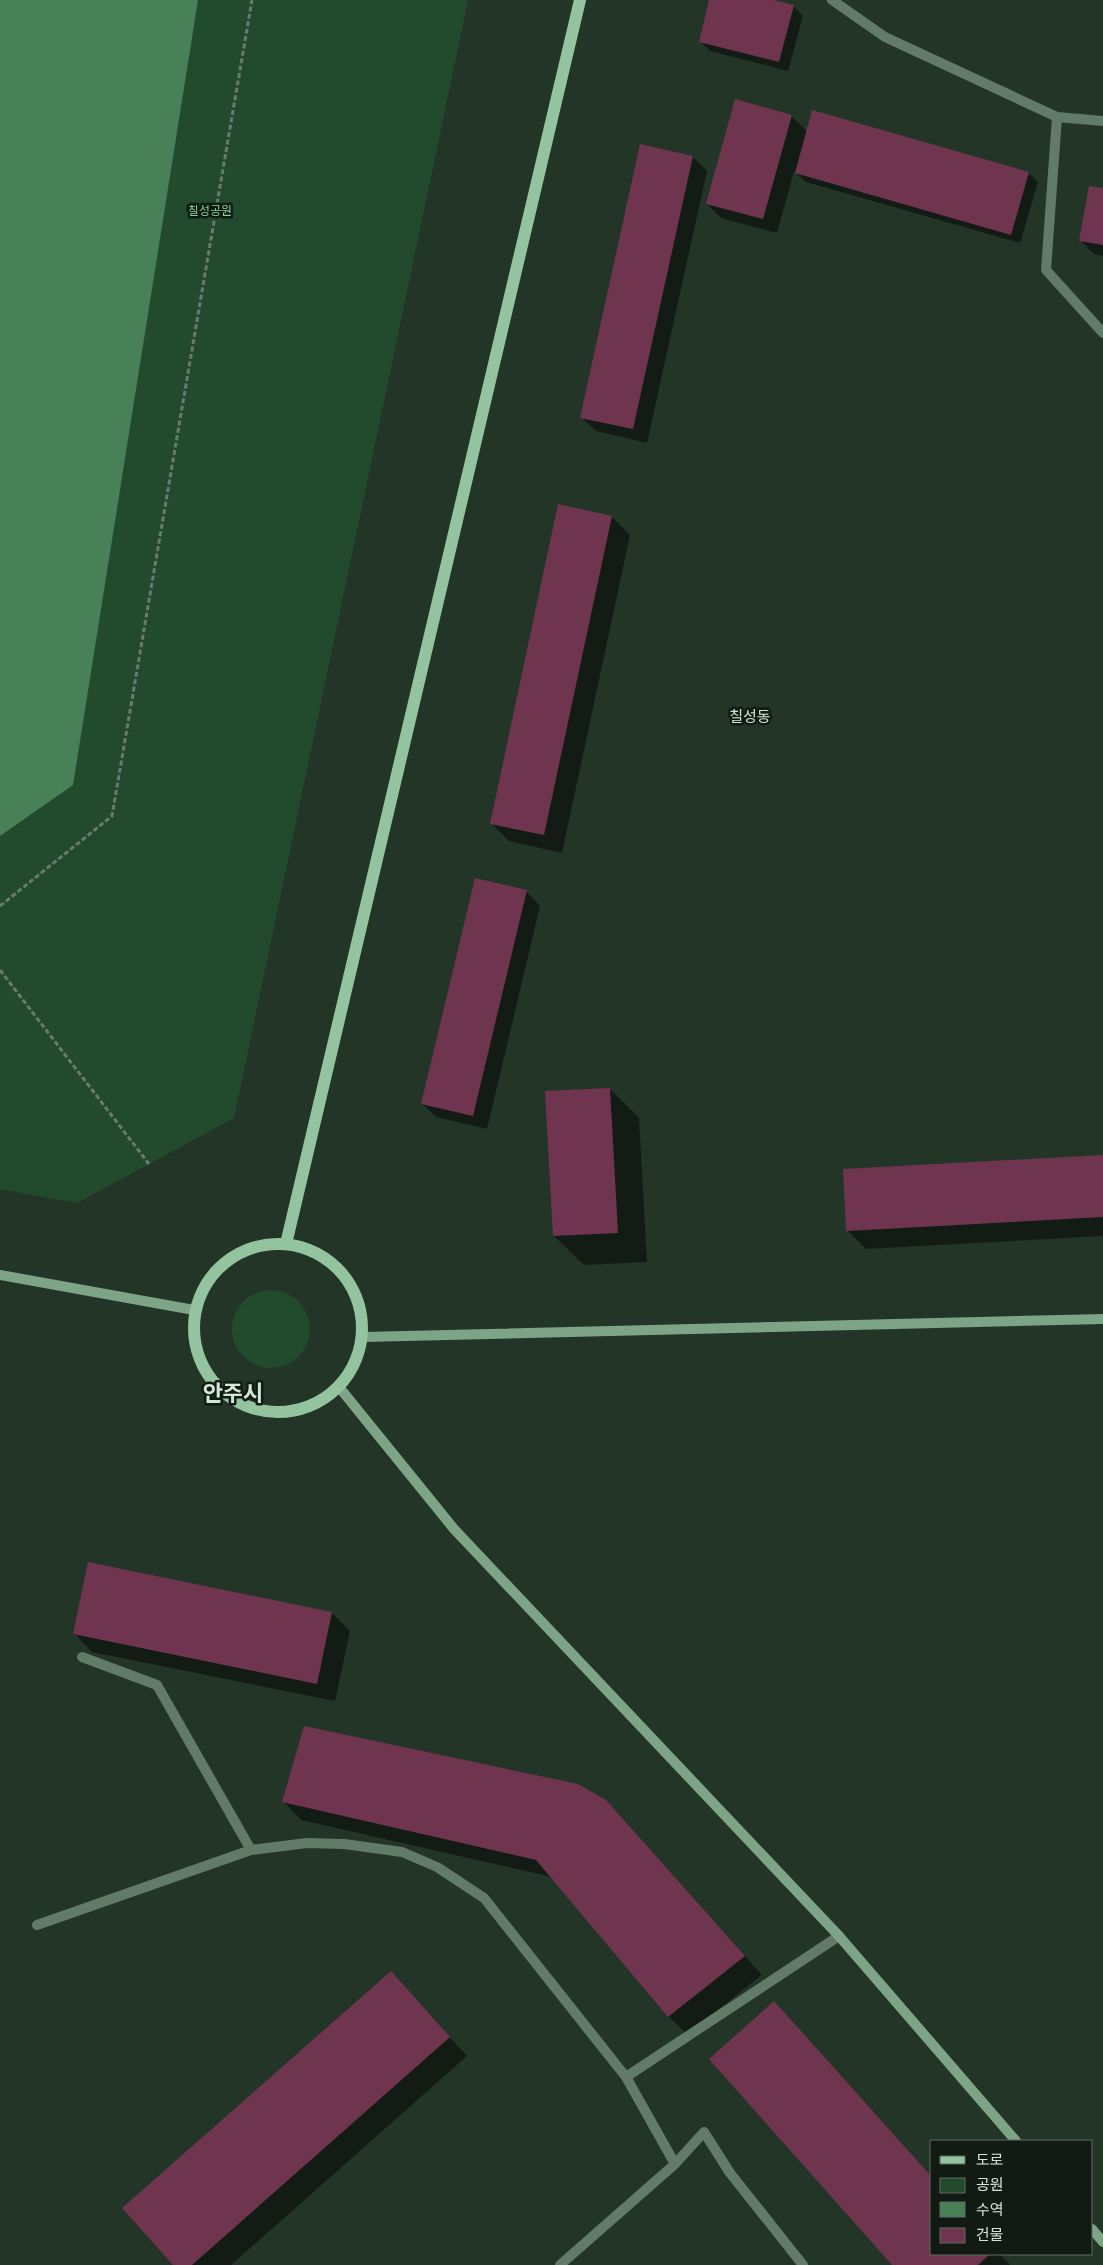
<svg xmlns="http://www.w3.org/2000/svg" width="1103" height="2265" font-family="'Titillium Web','Noto Sans KR',sans-serif">
  <style>
    .green { fill: #224b2e }
    .water { fill: #488158 }
    .shadow { fill: #0007 }
    .building { fill: #6f354f }
    .lines { fill: none; stroke-linecap: round; stroke-linejoin: round }
    .path { stroke: #6a7a6e; stroke-width: 3; stroke-dasharray: 5 2.5; stroke-linecap: butt }
    .street { stroke: #627a68; stroke-width: 10 }
    .secondary { stroke: #7ea487; stroke-width: 10 }
    .primary { stroke: #93c49f; stroke-width: 12 }
    .labels { text-anchor: middle; dominant-baseline: central; stroke-width: 5; stroke-linejoin: round; paint-order: stroke }
    .park-label { font-size: 12px; fill: #83d69a; stroke: #121a14 }
    .quarter-label { font-size: 15px; fill: #d1e7d5; stroke: #121a14 }
    .town-label { font-size: 22px; font-weight: bold; fill: #d1e7d5; stroke: #121a14 }
  </style>
  <rect width="100%" height="100%" fill="#233527"/>
  <path class="green" d="M 0,0 L 468,0 L 234,1118 L 77,1203 L 0,1189 Z
    M232 1329a39 39 0 1 1 78 0a39 39 0 1 1-78 0Z"/>
  <path class="water" d="M 0,0 L 198,0 L 73,785 L 0,836 Z"/>
  <path class="shadow" d="M 711,0 L 768,0 L 793,6 L 803,16 L 788,71 L 710,51 L 700,41 Z
    M 791,116 L 808,132 L 1028,173 L 1038,182 L 1020,243 L 806,182 L 794,171 L 777,233 L 721,218 L 707,204 Z
    M 693,157 L 707,171 L 647,443 L 596,431 L 581,417 Z
    M 1103,190 L 1103,256 L 1094,254 L 1080,240 Z
    M 612,517 L 630,535 L 562,853 L 509,841 L 491,823 Z
    M 526,891 L 540,906 L 487,1129 L 436,1117 L 422,1103 Z
    M 610,1089 L 639,1118 L 647,1262 L 584,1265 L 554,1236 Z
    M 1103,1156 L 1103,1236 L 866,1249 L 848,1231 Z
    M 89,1563 L 332,1613 L 350,1631 L 335,1701 L 92,1652 L 74,1633 Z
    M 283,1801 L 605,1801 L 762,1975 L 687,2034 L 668,2016 L 552,1877 L 301,1820 Z
    M 391,1973 L 467,2056 L 231,2265 L 174,2265 Z
    M 774,2002 L 932,2177 L 932,2254 L 1000,2254 L 1010,2265 L 894,2265 Z"/>
  <path class="building" d="M 709,0 L 773,0 L 794,5 L 779,62 L 699,42 Z
    M 735,99 L 792,115 L 763,219 L 706,204 Z
    M 812,110 L 1029,172 L 1011,235 L 795,173 Z
    M 640,144 L 693,156 L 633,429 L 580,418 Z
    M 1089,186 L 1103,188 L 1103,245 L 1079,241 Z
    M 558,504 L 612,516 L 544,835 L 490,824 Z
    M 475,878 L 527,890 L 473,1116 L 421,1104 Z
    M 610,1088 L 618,1233 L 553,1236 L 545,1091 Z
    M 1103,1155 L 1103,1217 L 846,1231 L 843,1169 Z
    M 88,1562 L 332,1612 L 317,1684 L 73,1634 Z
    M 304,1726 L 578,1784 L 606,1800 L 745,1956 L 668,2017 L 536,1860 L 282,1802 Z
    M 391,1971 L 450,2037 L 192,2265 L 173,2265 L 122,2208 Z
    M 774,2001 L 932,2177 L 932,2254 L 990,2254 L 978,2265 L 892,2265 L 709,2059 Z"/>
  <g class="lines">
    <path class="path" d="M 0,906 L 112,816 L 252,0
      M 0,970 L 149,1164"/>
    <path class="street" d="M 832,0 L 885,37 L 1057,117
      M 1103,121 L 1057,117 L 1046,270 L 1103,333
      M 82,1657 L 157,1685 L 251,1850
      M 37,1925 L 251,1850 L 307,1843 L 344,1844 L 402,1852 L 437,1867 L 484,1898 L 626,2077
      M 675,2164 L 704,2132 L 730,2173 L 803,2265
      M 560,2265 L 675,2164 L 626,2077 L 839,1936"/>
    <path class="secondary" d="M 0,1275 L 194,1310
      M 363,1337 L 1103,1319
      M 339,1387 L 454,1529 L 839,1936 L 1016,2141
      M 1092,2229 L 1103,2242"/>
    <path class="primary" d="M194 1328a84 84 0 1 1 168 0a84 84 0 1 1-168 0Z
      M 286,1244 L 580,0"/>
  </g>
  <g class="labels">
    <g class="park-label">
      <text x="210" y="210">칠성공원</text>
    </g>
    <g class="quarter-label">
      <text x="750" y="716">칠성동</text>
    </g>
    <g class="town-label">
      <text x="233" y="1393">안주시</text>
    </g>
  </g>
  <rect x="930" y="2140" width="162" height="115" fill="#121a14" stroke="#606a62"/>
  <rect x="940" y="2156" width="25" height="8" fill="#93c49f" stroke="#606a62"/>
  <text x="976" y="2165" font-size="15" fill="#d6e1d8">도로</text>
  <rect x="940" y="2178" width="25" height="15" fill="#224b2e" stroke="#606a62"/>
  <text x="976" y="2190" font-size="15" fill="#d6e1d8">공원</text>
  <rect x="940" y="2202" width="25" height="15" fill="#488158" stroke="#606a62"/>
  <text x="976" y="2215" font-size="15" fill="#d6e1d8">수역</text>
  <rect x="940" y="2228" width="25" height="15" fill="#6f354f" stroke="#606a62"/>
  <text x="976" y="2240" font-size="15" fill="#d6e1d8">건물</text>
</svg>
